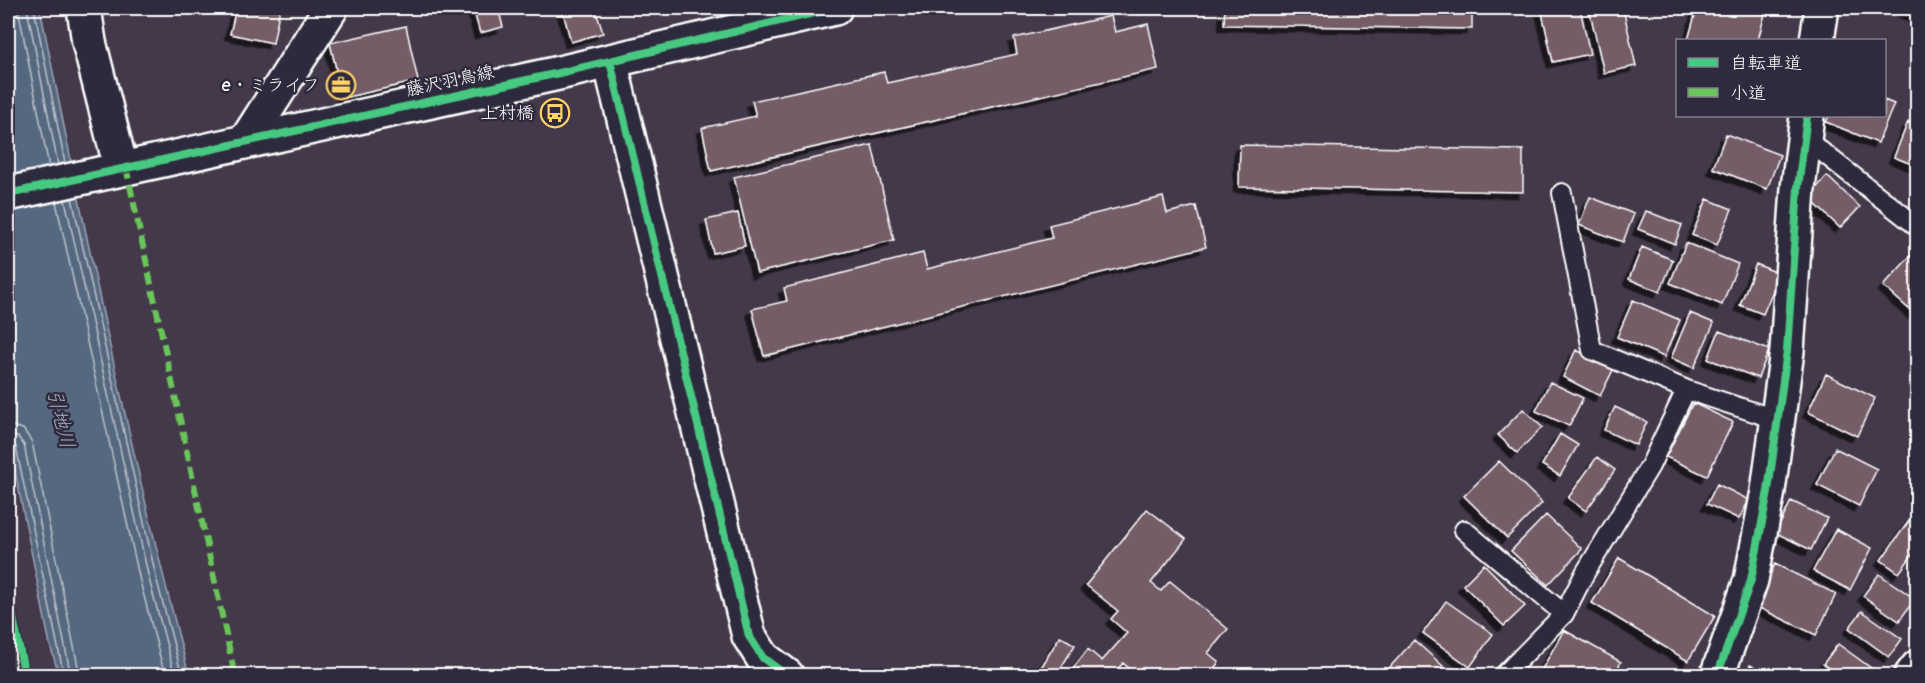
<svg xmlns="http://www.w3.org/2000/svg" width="1925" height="683" font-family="Pangolin,'Klee One',sans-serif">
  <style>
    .water { fill: #566780; stroke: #9aa4b3; stroke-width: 1.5 }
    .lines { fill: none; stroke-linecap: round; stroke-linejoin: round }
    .shore { stroke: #bbc2cc; stroke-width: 1.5 }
    .building { fill: #755d67; stroke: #fff; stroke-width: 1.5; filter: url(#shadow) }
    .service-casing { stroke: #fff; stroke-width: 22 }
    .minor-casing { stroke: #fff; stroke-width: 38 }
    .tertiary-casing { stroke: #fff; stroke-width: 38 }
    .service { stroke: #2f2a3d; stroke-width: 18 }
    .minor { stroke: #2f2a3d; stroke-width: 33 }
    .tertiary { stroke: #2f2a3d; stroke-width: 33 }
    .quiet { stroke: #6ac65a; stroke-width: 6; stroke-dasharray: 12 6; stroke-linecap: butt }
    .cycleway-casing { stroke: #2f2a3d; stroke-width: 11 }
    .cycleway { stroke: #46c982; stroke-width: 8 }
    .labels { text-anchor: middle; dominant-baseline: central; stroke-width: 5; stroke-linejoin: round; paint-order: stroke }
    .street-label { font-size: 18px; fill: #fff; stroke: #2f2a3d }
    .poi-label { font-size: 18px; fill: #fff; stroke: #2f2a3d; text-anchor: end }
    .water-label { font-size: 20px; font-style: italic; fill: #aab3c0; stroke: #2f2a3d }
  </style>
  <defs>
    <filter id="shadow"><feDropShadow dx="-5.5" dy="5.5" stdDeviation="0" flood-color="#0009"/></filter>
  </defs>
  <rect width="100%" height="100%" fill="#44394a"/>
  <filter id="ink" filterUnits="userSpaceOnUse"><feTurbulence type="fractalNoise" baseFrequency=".0167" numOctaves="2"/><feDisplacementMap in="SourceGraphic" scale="12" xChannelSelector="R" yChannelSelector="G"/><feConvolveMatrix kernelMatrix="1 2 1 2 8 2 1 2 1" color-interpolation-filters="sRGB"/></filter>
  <g filter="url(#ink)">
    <path class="water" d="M 8,8 L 40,8 C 85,231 130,455 189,675 L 59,675 L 50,645 L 8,436 Z"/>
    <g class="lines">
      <path class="shore" d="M 18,8 L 49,167
        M 27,8 L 58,165
        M 34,8 L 65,163
        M 72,198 L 156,577 L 182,676
        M 65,200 L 149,579 L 175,676
        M 56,202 L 140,581 L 165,676
        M 8,425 L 23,429 L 32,442 L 80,676
        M 8,434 L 18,437 L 24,445 L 71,676
        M 8,442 L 13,443 L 16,447 L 64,676"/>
    </g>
    <path class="building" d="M 236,8 L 280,8 L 273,43 L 230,34 Z
      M 473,8 L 498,8 L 503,27 L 480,33 Z
      M 562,8 L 595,8 L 603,33 L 571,42 Z
      M 1225,8 L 1472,8 L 1472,29 L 1224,25 Z
      M 1541,8 L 1580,8 L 1590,54 L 1553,62 Z
      M 1589,8 L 1623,8 L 1636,66 L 1604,73 Z
      M 1697,8 L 1741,8 L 1765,14 L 1758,40 L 1688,40 Z
      M 1897,8 L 1918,8 L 1918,18 Z
      M 1111,16 L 1115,32 L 1148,24 L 1158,69 L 711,171 L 702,128 L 756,116 L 752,101 L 884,72 L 887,83 L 1017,54 L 1014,38 Z
      M 406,26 L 418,81 L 343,98 L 330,43 Z
      M 1884,100 L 1894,104 L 1878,143 L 1826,122 L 1829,116 L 1884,116 Z
      M 1908,122 L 1918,126 L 1918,156 L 1914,165 L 1894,157 Z
      M 1726,134 L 1780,155 L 1767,189 L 1713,168 Z
      M 872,145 L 894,240 L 757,273 L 734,177 Z
      M 1240,145 L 1523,150 L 1523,192 L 1239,187 Z
      M 1827,176 L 1860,207 L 1840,228 L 1808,197 Z
      M 1163,197 L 1167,213 L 1196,206 L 1206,247 L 764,356 L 752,309 L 787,301 L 784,288 L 923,253 L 927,269 L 1052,238 L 1049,225 Z
      M 1590,197 L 1634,214 L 1623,242 L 1579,225 Z
      M 1707,199 L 1732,209 L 1717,245 L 1692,235 Z
      M 1646,211 L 1682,225 L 1675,244 L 1638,229 Z
      M 738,213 L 745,246 L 713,253 L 706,220 Z
      M 1686,243 L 1738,264 L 1722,305 L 1670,283 Z
      M 1642,247 L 1673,260 L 1660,292 L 1629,279 Z
      M 1915,251 L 1918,253 L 1918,317 L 1883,286 Z
      M 1756,264 L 1780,274 L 1763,314 L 1740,305 Z
      M 1633,300 L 1680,320 L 1664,357 L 1617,337 Z
      M 1690,313 L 1714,323 L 1694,368 L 1671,358 Z
      M 1719,331 L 1769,350 L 1758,378 L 1708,359 Z
      M 1576,350 L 1614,368 L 1600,396 L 1563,377 Z
      M 1826,374 L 1875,398 L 1857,436 L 1808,412 Z
      M 1550,382 L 1583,398 L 1569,426 L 1536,411 Z
      M 1693,403 L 1733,422 L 1707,476 L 1666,457 Z
      M 1615,407 L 1647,422 L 1636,445 L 1604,430 Z
      M 1523,409 L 1542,427 L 1517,453 L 1498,435 Z
      M 1560,434 L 1578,445 L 1560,476 L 1542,465 Z
      M 1835,448 L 1877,469 L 1859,506 L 1817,485 Z
      M 1597,457 L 1615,470 L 1586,511 L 1568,498 Z
      M 1499,461 L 1542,503 L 1507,538 L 1464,496 Z
      M 1717,484 L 1749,500 L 1739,519 L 1707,504 Z
      M 1791,501 L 1827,518 L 1811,550 L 1776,533 Z
      M 1147,509 L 1186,539 L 1151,583 L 1161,591 L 1170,581 L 1228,629 L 1208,653 L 1219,662 L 1208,676 L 1138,676 L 1123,663 L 1116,671 L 1122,676 L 1067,676 L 1088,649 L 1102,661 L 1127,633 L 1111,619 L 1118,611 L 1086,585 Z
      M 1546,515 L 1582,549 L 1548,585 L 1511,551 Z
      M 1911,518 L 1918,523 L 1918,547 L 1899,573 L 1881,560 Z
      M 1836,529 L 1872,548 L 1850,590 L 1813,571 Z
      M 1619,558 L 1715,616 L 1688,661 L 1592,603 Z
      M 1484,564 L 1525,606 L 1504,626 L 1463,585 Z
      M 1775,564 L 1836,594 L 1816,635 L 1755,606 Z
      M 1879,574 L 1915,599 L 1899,621 L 1863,596 Z
      M 1446,601 L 1493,634 L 1470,667 L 1423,633 Z
      M 1862,611 L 1902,639 L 1889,657 L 1849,628 Z
      M 1564,630 L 1621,662 L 1613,676 L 1550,676 L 1541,671 Z
      M 1060,636 L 1075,645 L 1056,676 L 1036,676 Z
      M 1414,640 L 1443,666 L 1434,676 L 1382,676 Z
      M 1838,644 L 1871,668 L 1866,676 L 1840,676 L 1823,664 Z
      M 1750,665 L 1773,676 L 1746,676 Z"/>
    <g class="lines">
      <g class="service-casing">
        <path id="service" d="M 1803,137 L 1918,227
          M 1562,193 L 1592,350 L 1687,390 L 1778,420
          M 1464,530 L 1564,614
          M 1503,676 L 1564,614 L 1585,573 L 1650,466 L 1686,390"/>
      </g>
      <g class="minor-casing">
        <path id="minor" d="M 84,8 L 89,42 L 121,168
          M 1817,40 L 1822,8
          M 610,61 L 749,636 L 763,658 L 787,676
          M 246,141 L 331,8
          M 1717,676 L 1751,580 L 1768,491 L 1787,351 L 1798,188 L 1807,116
          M 1911,676 L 1918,667"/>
      </g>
      <g class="tertiary-casing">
        <path id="tertiary" d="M 8,194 L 559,73 L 835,8"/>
      </g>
      <use href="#service" class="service"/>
      <use href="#minor" class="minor"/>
      <use href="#tertiary" class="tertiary"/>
      <path class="quiet" d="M 126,167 L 235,676"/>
      <g class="cycleway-casing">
        <path id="cycleway" d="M 610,61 L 749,636 L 763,658 L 787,676
          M 8,194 L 559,73 L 835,8
          M 8,593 L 25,676
          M 1717,676 L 1751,580 L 1768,491 L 1787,351 L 1798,188 L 1807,116"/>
      </g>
      <use href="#cycleway" class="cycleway"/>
    </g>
  </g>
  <defs>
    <g id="office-ring" transform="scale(1.5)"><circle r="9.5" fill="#2f2a3d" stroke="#ffd166" stroke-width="1.5"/><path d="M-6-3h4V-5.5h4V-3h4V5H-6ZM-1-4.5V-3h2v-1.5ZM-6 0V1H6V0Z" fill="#ffd166"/></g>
    <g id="bus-ring" transform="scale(1.5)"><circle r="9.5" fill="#2f2a3d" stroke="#ffd166" stroke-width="1.5"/><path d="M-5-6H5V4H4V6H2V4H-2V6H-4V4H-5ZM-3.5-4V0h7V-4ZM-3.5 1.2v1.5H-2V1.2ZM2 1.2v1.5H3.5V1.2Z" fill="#ffd166"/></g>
  </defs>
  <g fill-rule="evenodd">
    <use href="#office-ring" x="341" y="85"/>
    <use href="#bus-ring" x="555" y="113"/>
  </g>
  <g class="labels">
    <g class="street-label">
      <text transform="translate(450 81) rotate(-12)">藤沢羽鳥線</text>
    </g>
    <g class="poi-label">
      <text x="320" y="85">e・ミライフ</text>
      <text x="534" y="113">上村橋</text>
    </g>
    <g class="water-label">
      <text transform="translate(61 419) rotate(76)">引地川</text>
    </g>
  </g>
  <rect width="1925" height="683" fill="none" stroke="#2f2a3d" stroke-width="30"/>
  <rect x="15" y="15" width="1895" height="653" fill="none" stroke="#fff" stroke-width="2" filter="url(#ink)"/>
  <rect x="1676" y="39" width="210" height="78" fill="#2f2a3d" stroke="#827f8b" stroke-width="1.5"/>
  <rect x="1688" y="58" width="30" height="9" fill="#46c982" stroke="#827f8b" stroke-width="1.5"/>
  <text x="1730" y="69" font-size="18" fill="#ffffff">自転車道</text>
  <rect x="1688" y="88" width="30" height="9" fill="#6ac65a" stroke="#827f8b" stroke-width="1.5"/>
  <text x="1730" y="99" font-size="18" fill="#ffffff">小道</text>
</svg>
